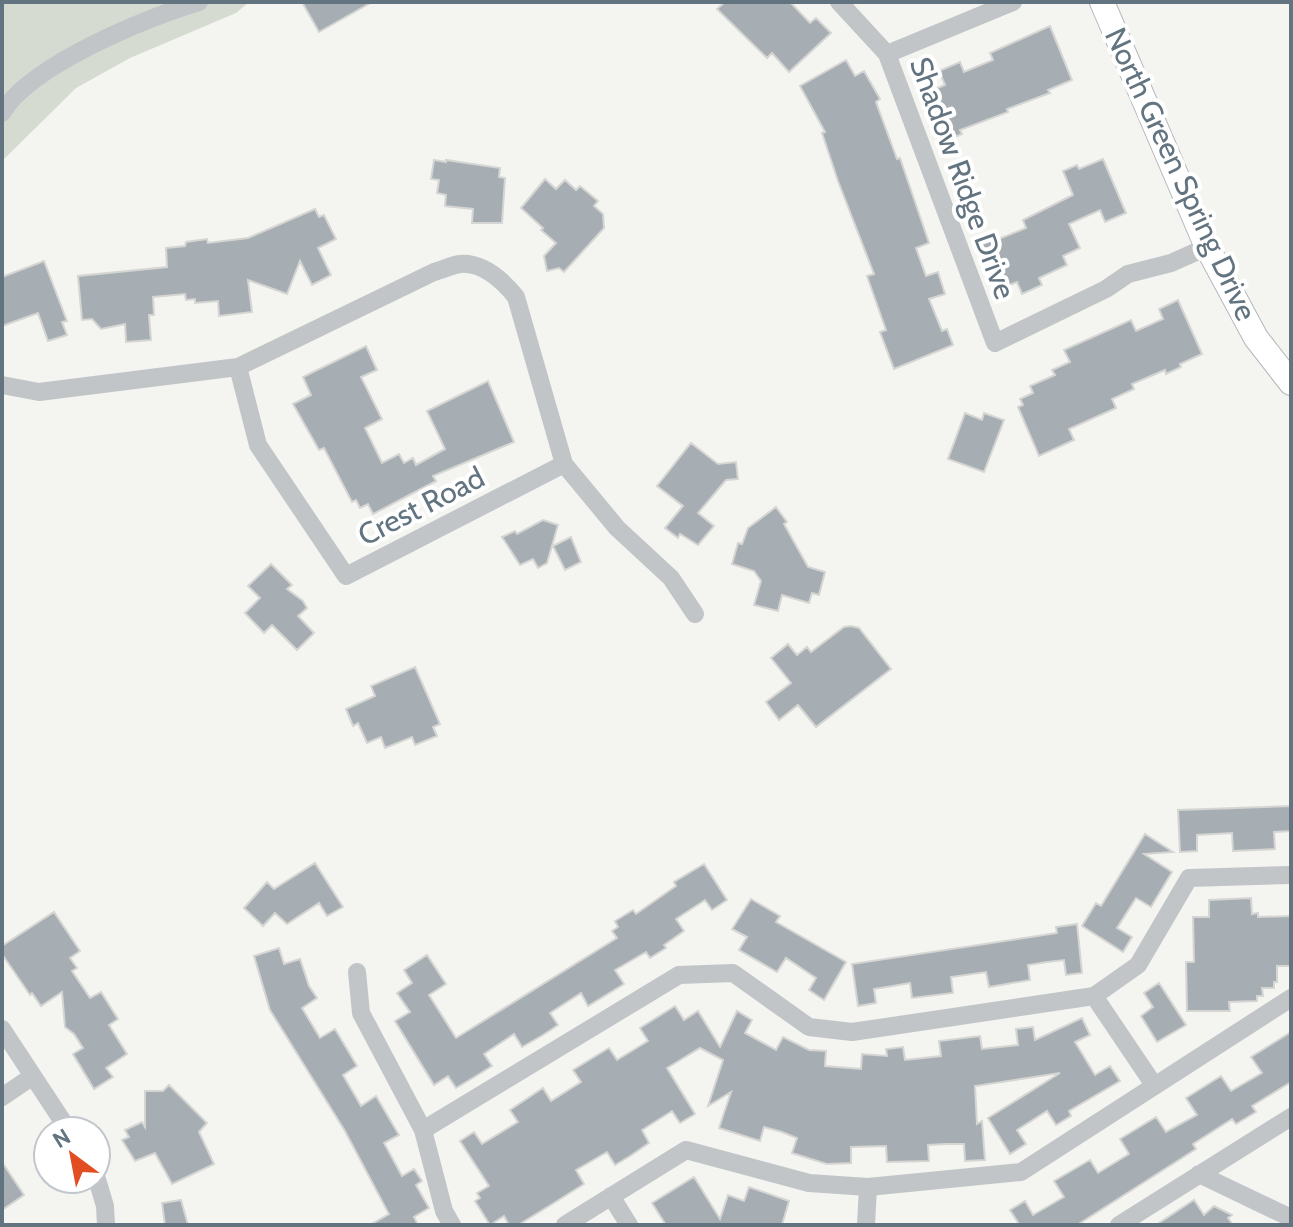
<svg xmlns="http://www.w3.org/2000/svg" width="1293" height="1227" font-family="Cabin,sans-serif">
  <style>
    .green { fill: #d5dbd1 }
    .building { fill: #a6aeb3; stroke: #d5d5d3; stroke-width: 2 }
    .lines { fill: none; stroke-linecap: round; stroke-linejoin: round }
    .major-casing { stroke: #b4b8bc; stroke-width: 26 }
    .minor { stroke: #c1c5c8; stroke-width: 18 }
    .major { stroke: #fff; stroke-width: 24 }
    .labels { text-anchor: middle; dominant-baseline: central; stroke-width: 8; stroke-linejoin: round; paint-order: stroke }
    .street-label { font-size: 30px; fill: #637481; stroke: #fff }
  </style>
  <rect width="100%" height="100%" fill="#f4f4f0"/>
  <path class="green" d="M 2,2 L 249,2 L 236,13 L 130,58 L 76,88 L 2,161 Z"/>
  <path class="building" d="M 302,2 L 372,2 L 319,32 Z
    M 725,2 L 790,2 L 810,23 L 816,18 L 831,33 L 789,72 L 772,53 L 767,58 L 717,9 Z
    M 1050,26 L 1072,80 L 1048,90 L 1050,93 L 1007,109 L 1008,112 L 960,130 L 962,134 L 948,140 L 928,92 L 945,85 L 939,71 L 960,62 L 964,72 L 993,60 L 990,53 Z
    M 846,60 L 855,76 L 864,71 L 880,99 L 876,102 L 897,159 L 900,158 L 929,243 L 916,248 L 926,276 L 938,272 L 945,294 L 929,299 L 942,331 L 947,329 L 953,345 L 894,369 L 880,332 L 886,330 L 867,276 L 874,274 L 838,181 L 822,133 L 825,132 L 800,86 Z
    M 1103,159 L 1126,213 L 1105,222 L 1100,210 L 1069,224 L 1080,248 L 1063,256 L 1067,265 L 1039,278 L 1042,285 L 1022,294 L 1017,282 L 999,289 L 980,244 L 993,238 L 994,241 L 1026,228 L 1023,220 L 1073,195 L 1063,171 L 1077,165 L 1079,169 Z
    M 434,160 L 446,162 L 446,160 L 500,168 L 499,177 L 505,178 L 502,223 L 472,223 L 473,209 L 445,206 L 446,195 L 437,193 L 439,180 L 431,179 Z
    M 545,179 L 556,189 L 565,180 L 576,190 L 580,186 L 598,201 L 594,206 L 603,214 L 604,228 L 564,272 L 559,268 L 547,271 L 544,256 L 556,243 L 541,230 L 543,228 L 521,208 Z
    M 315,209 L 319,217 L 324,215 L 336,239 L 318,248 L 331,275 L 312,285 L 300,261 L 287,294 L 248,280 L 252,312 L 219,316 L 218,301 L 195,303 L 195,299 L 186,300 L 185,294 L 153,297 L 154,315 L 149,315 L 151,340 L 126,342 L 125,324 L 101,329 L 92,319 L 82,320 L 78,276 L 167,267 L 166,248 L 185,246 L 186,242 L 207,239 L 208,243 L 248,238 Z
    M 44,261 L 67,321 L 62,322 L 67,335 L 48,341 L 38,313 L 2,326 L 2,277 Z
    M 1178,300 L 1202,354 L 1180,364 L 1181,367 L 1166,374 L 1165,370 L 1132,384 L 1134,389 L 1112,399 L 1116,408 L 1069,429 L 1074,440 L 1039,456 L 1018,407 L 1023,405 L 1020,399 L 1033,393 L 1030,386 L 1055,375 L 1052,370 L 1070,362 L 1064,350 L 1131,320 L 1136,331 L 1163,319 L 1159,309 Z
    M 366,346 L 377,370 L 361,377 L 382,419 L 365,428 L 382,463 L 399,454 L 404,463 L 413,458 L 416,465 L 445,449 L 427,411 L 488,381 L 514,442 L 433,476 L 436,481 L 373,514 L 368,504 L 360,508 L 356,500 L 352,502 L 324,448 L 319,450 L 293,404 L 311,395 L 303,377 Z
    M 965,413 L 982,420 L 984,413 L 1004,420 L 984,472 L 948,459 Z
    M 691,443 L 718,464 L 736,462 L 738,479 L 726,480 L 698,513 L 714,526 L 698,545 L 680,534 L 678,538 L 665,528 L 683,506 L 657,486 Z
    M 776,507 L 787,522 L 784,524 L 808,567 L 825,572 L 819,595 L 812,593 L 809,603 L 782,595 L 778,611 L 754,605 L 761,581 L 754,571 L 732,564 L 738,543 L 742,544 L 748,528 Z
    M 543,520 L 558,525 L 547,563 L 538,568 L 533,559 L 520,565 L 502,537 L 515,531 L 517,534 Z
    M 571,537 L 581,562 L 565,570 L 553,546 Z
    M 271,564 L 292,585 L 287,589 L 303,601 L 307,608 L 298,616 L 314,633 L 297,650 L 272,625 L 264,633 L 245,613 L 260,598 L 248,586 Z
    M 851,626 L 859,628 L 891,669 L 816,727 L 798,705 L 779,720 L 766,702 L 791,683 L 771,658 L 788,644 L 797,655 L 807,647 L 811,652 L 844,627 Z
    M 415,667 L 440,724 L 433,727 L 437,736 L 415,745 L 412,737 L 385,748 L 381,737 L 367,743 L 358,723 L 353,726 L 346,709 L 375,696 L 371,686 Z
    M 1291,806 L 1291,831 L 1274,832 L 1275,849 L 1233,851 L 1232,833 L 1197,835 L 1197,851 L 1180,852 L 1178,810 Z
    M 1145,834 L 1173,852 L 1144,854 L 1172,872 L 1151,907 L 1136,898 L 1117,928 L 1132,937 L 1123,952 L 1082,926 L 1096,903 L 1101,906 Z
    M 315,863 L 343,907 L 327,916 L 319,903 L 287,924 L 275,913 L 263,926 L 244,908 L 267,882 L 274,889 Z
    M 704,864 L 727,900 L 712,910 L 705,900 L 676,919 L 684,931 L 664,945 L 666,948 L 650,958 L 646,952 L 615,970 L 624,984 L 588,1006 L 581,993 L 550,1013 L 558,1025 L 543,1035 L 522,1047 L 514,1034 L 484,1054 L 492,1066 L 476,1076 L 456,1088 L 448,1076 L 434,1085 L 395,1021 L 410,1012 L 397,993 L 412,983 L 404,970 L 427,955 L 446,984 L 429,995 L 456,1038 L 617,938 L 612,931 L 618,927 L 615,921 L 633,910 L 636,914 L 676,886 L 674,882 Z
    M 1251,898 L 1252,914 L 1258,913 L 1258,917 L 1291,916 L 1291,966 L 1277,966 L 1277,982 L 1274,982 L 1274,988 L 1262,988 L 1263,996 L 1257,996 L 1257,1001 L 1229,1002 L 1230,1011 L 1187,1011 L 1186,962 L 1194,962 L 1193,917 L 1209,917 L 1209,900 Z
    M 751,899 L 780,916 L 776,922 L 846,962 L 824,1000 L 809,990 L 816,978 L 786,958 L 777,972 L 739,950 L 747,937 L 732,929 Z
    M 54,912 L 80,951 L 70,958 L 77,968 L 72,971 L 90,998 L 101,992 L 118,1019 L 109,1025 L 127,1054 L 106,1068 L 113,1077 L 94,1089 L 73,1054 L 83,1048 L 74,1034 L 65,1027 L 62,992 L 41,1006 L 32,993 L 30,995 L 2,954 L 2,946 Z
    M 1077,924 L 1082,973 L 1066,975 L 1064,960 L 1047,962 L 1028,965 L 1030,980 L 989,987 L 986,972 L 951,977 L 953,993 L 912,998 L 910,983 L 893,986 L 874,989 L 876,1003 L 858,1006 L 852,964 L 1057,933 L 1056,927 Z
    M 279,948 L 284,964 L 300,959 L 309,986 L 317,998 L 302,1008 L 320,1038 L 335,1029 L 357,1066 L 343,1075 L 361,1106 L 376,1096 L 399,1135 L 384,1143 L 402,1176 L 414,1169 L 422,1181 L 416,1185 L 429,1208 L 414,1217 L 418,1225 L 370,1225 L 389,1214 L 345,1131 L 270,1010 L 254,956 Z
    M 1159,983 L 1186,1025 L 1157,1042 L 1141,1016 L 1153,1007 L 1144,993 Z
    M 675,1006 L 684,1020 L 698,1011 L 720,1047 L 737,1011 L 752,1020 L 745,1033 L 776,1050 L 783,1037 L 809,1050 L 826,1051 L 825,1066 L 861,1069 L 862,1054 L 887,1056 L 886,1049 L 903,1047 L 905,1060 L 941,1056 L 939,1041 L 980,1036 L 982,1049 L 1018,1045 L 1016,1029 L 1033,1027 L 1035,1040 L 1082,1018 L 1090,1035 L 1075,1042 L 1095,1075 L 1110,1066 L 1120,1081 L 1069,1111 L 1071,1116 L 1056,1125 L 1047,1111 L 1017,1130 L 1026,1144 L 1010,1154 L 988,1118 L 1060,1073 L 975,1086 L 977,1124 L 982,1121 L 985,1160 L 965,1161 L 964,1144 L 945,1144 L 928,1145 L 929,1161 L 887,1162 L 886,1146 L 851,1147 L 851,1163 L 827,1164 L 792,1153 L 797,1138 L 782,1132 L 764,1127 L 760,1141 L 719,1128 L 731,1092 L 708,1106 L 723,1060 L 700,1048 L 667,1068 L 695,1114 L 680,1123 L 672,1111 L 642,1130 L 649,1143 L 630,1156 L 615,1165 L 607,1152 L 576,1170 L 584,1184 L 549,1206 L 518,1225 L 509,1225 L 504,1216 L 490,1225 L 475,1201 L 480,1198 L 477,1193 L 489,1186 L 460,1141 L 474,1132 L 482,1144 L 518,1122 L 510,1110 L 543,1088 L 551,1101 L 581,1082 L 573,1070 L 599,1054 L 609,1048 L 617,1060 L 648,1041 L 640,1028 Z
    M 1291,1032 L 1291,1082 L 1252,1106 L 1256,1112 L 1236,1124 L 1232,1119 L 1193,1144 L 1196,1149 L 1077,1225 L 1016,1225 L 1019,1224 L 1010,1210 L 1025,1201 L 1033,1215 L 1064,1197 L 1054,1181 L 1090,1160 L 1098,1173 L 1129,1154 L 1120,1139 L 1156,1117 L 1166,1132 L 1197,1115 L 1186,1098 L 1221,1076 L 1231,1091 L 1262,1073 L 1251,1057 Z
    M 169,1085 L 207,1123 L 199,1132 L 214,1164 L 172,1184 L 155,1153 L 135,1161 L 122,1140 L 129,1137 L 125,1130 L 142,1122 L 145,1127 L 145,1091 L 163,1091 Z
    M 2,1162 L 24,1195 L 2,1210 Z
    M 694,1177 L 720,1219 L 728,1195 L 744,1201 L 749,1187 L 789,1201 L 782,1225 L 666,1225 L 652,1203 Z
    M 181,1200 L 188,1225 L 165,1225 L 162,1203 Z
    M 1194,1200 L 1204,1215 L 1214,1206 L 1232,1215 L 1228,1218 L 1233,1225 L 1156,1225 Z"/>
  <g class="lines">
    <g class="major-casing">
      <path id="major" d="M 1102,2 L 1207,247 L 1256,338 L 1291,383"/>
    </g>
    <path class="minor" d="M 839,2 L 887,54 L 995,343 L 1106,289 L 1128,274 L 1171,263 L 1207,247
      M 887,54 L 1013,2
      M 2,113 C 29,66 147,17 199,2
      M 238,367 L 258,445 L 346,576 L 564,464
      M 2,385 L 39,392 L 238,367 L 434,272 C 442,270 452,265 460,264 C 484,262 503,281 516,297 L 564,464 L 617,528 L 671,578 L 695,614
      M 357,972 L 361,1013 L 423,1130 L 444,1211 L 452,1225
      M 1094,996 L 1154,1085
      M 2,1029 L 69,1131
      M 2,1097 L 33,1076
      M 423,1130 L 679,975 L 733,973 L 809,1027 L 852,1032 L 1094,996 L 1138,965 L 1189,878 L 1291,875
      M 1199,1174 L 1291,1218
      M 96,1176 L 105,1206 L 106,1225
      M 611,1196 L 629,1225
      M 565,1225 L 686,1150 L 809,1183 L 868,1187 L 1021,1172 L 1291,998
      M 866,1225 L 868,1187
      M 1119,1225 L 1291,1117"/>
    <use href="#major" class="major"/>
  </g>
  <g class="labels">
    <g class="street-label">
      <text transform="translate(1181 174) rotate(65)">North Green Spring Drive</text>
      <text transform="translate(963 178) rotate(70)">Shadow Ridge Drive</text>
      <text transform="translate(421 506) rotate(-27)">Crest Road</text>
    </g>
  </g>
  <rect width="1293" height="1227" fill="none" stroke="#637481" stroke-width="8"/>
  <g transform="translate(72 1155) rotate(328)"><circle r="38" fill="#ffffff" stroke="#c1c7cd" stroke-width="2"/>
  <path d="M0-6L14 30L0 20L-14 30Z" fill="#e24d22"/>
  <text y="-12" font-size="22" font-weight="bold" text-anchor="middle" fill="#637481">N</text>
  </g>
</svg>
